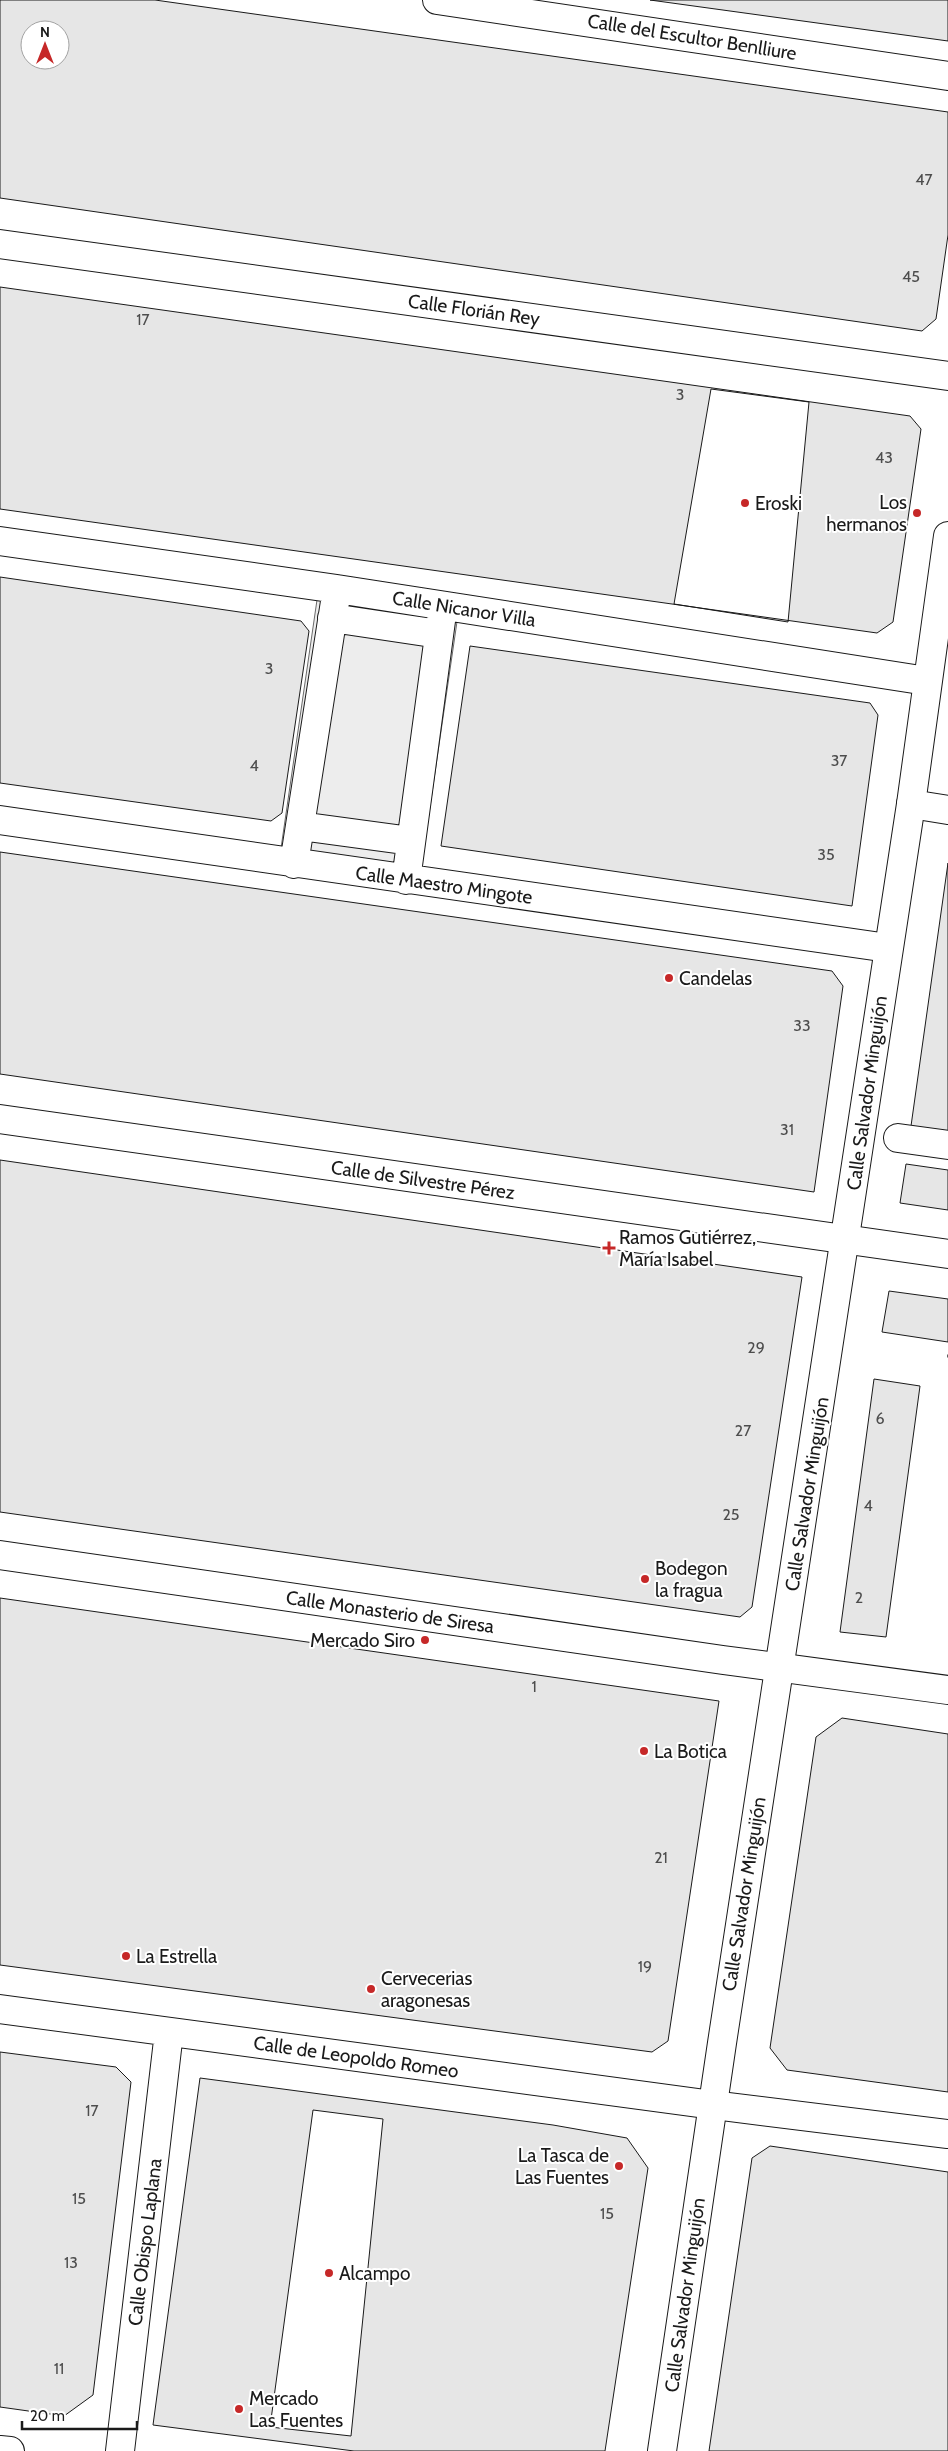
<svg xmlns="http://www.w3.org/2000/svg" width="948" height="2451" font-family="Cabin,sans-serif">
  <style>
    .built { fill: #ededed; stroke: #6a6a6a }
    .building { fill: #e6e6e6; stroke: #1a1a1a; fill-rule: evenodd }
    .lines { fill: none; stroke-linecap: round; stroke-linejoin: round }
    .street-casing { stroke: #1a1a1a; stroke-width: 30 }
    .secondary-casing { stroke: #1a1a1a; stroke-width: 30 }
    .path { stroke: #5f5f5f; stroke-width: 3; stroke-dasharray: 4 2.5; stroke-linecap: butt }
    .street { stroke: #fff; stroke-width: 28 }
    .secondary { stroke: #fff; stroke-width: 28 }
    .poi-dot { fill: #c62828; stroke: #fff; stroke-width: 2 }
    .labels { text-anchor: middle; dominant-baseline: central; stroke-width: 4; stroke-linejoin: round; paint-order: stroke }
    .number-label { font-size: 16px; fill: #4d4d4d }
    .street-label { font-size: 19px; fill: #1a1a1a; stroke: #fff }
    .poi-label { font-size: 19px; fill: #1a1a1a; stroke: #fff; text-anchor: start }
  </style>
  <rect width="100%" height="100%" fill="#fff"/>
  <path class="built" d="M 318,593 L 459,608 L 419,882 L 279,862 Z"/>
  <path class="building" d="M 0,0 L 155,0 L 948,112 L 948,235 L 936,319 L 922,331 L 0,198 ZM 30,30 L 60,30 L 60,60 L 30,60 Z
    M 650,0 L 948,0 L 948,41 Z
    M 0,287 L 910,416 L 921,429 L 893,622 L 877,633 L 0,509 Z
    M 711,389 L 809,402 L 788,622 L 674,604 Z
    M 0,577 L 301,621 L 309,631 L 282,813 L 271,821 L 0,783 Z
    M 470,646 L 870,703 L 878,715 L 852,906 L 441,846 Z
    M 0,852 L 832,971 L 843,986 L 814,1192 L 0,1074 Z
    M 948,863 L 948,1131 L 911,1126 Z
    M 0,1160 L 802,1277 L 752,1607 L 740,1617 L 0,1512 Z
    M 906,1164 L 948,1170 L 948,1210 L 900,1203 Z
    M 889,1291 L 948,1299 L 948,1342 L 882,1332 Z
    M 874,1379 L 920,1386 L 886,1637 L 840,1632 Z
    M 0,1598 L 719,1701 L 668,2041 L 652,2052 L 0,1965 Z
    M 842,1718 L 948,1734 L 948,2092 L 787,2070 L 770,2048 L 816,1737 Z
    M 0,2052 L 116,2067 L 131,2082 L 93,2395 L 64,2416 L 0,2407 Z
    M 200,2078 L 553,2125 L 627,2138 L 648,2168 L 605,2451 L 354,2451 L 153,2425 Z
    M 313,2110 L 383,2119 L 351,2436 L 270,2427 Z
    M 770,2146 L 948,2172 L 948,2451 L 709,2451 L 752,2158 Z"/>
  <g class="lines">
    <g class="street-casing">
      <path id="street" d="M 437,0 L 948,76
        M 0,244 L 948,376
        M 0,541 L 337,589 L 927,681
        M 332,618 L 439,634
        M 911,804 L 948,810
        M 0,820 L 888,948
        M 300,826 L 411,841
        M 294,864 L 337,589
        M 406,880 L 443,606
        M 0,1119 L 948,1254
        M 898,1138 L 948,1145
        M 0,1555 L 723,1660 L 948,1690
        M 0,2009 L 713,2105 L 948,2134
        M 120,2451 L 169,2032"/>
    </g>
    <g class="secondary-casing">
      <path id="secondary" d="M 0,2450 L 10,2451
        M 662,2451 L 722,2043 L 911,804 L 948,536"/>
    </g>
    <path class="path" d="M 947,1356 L 948,1356"/>
    <use href="#street" class="street"/>
    <use href="#secondary" class="secondary"/>
  </g>
  <g class="poi-dot">
    <circle cx="745" cy="503" r="5"/>
    <circle cx="917" cy="513" r="5"/>
    <circle cx="669" cy="978" r="5"/>
    <path d="M606.5 1240.5h5v5h5v5h-5v5h-5v-5h-5v-5h5z"/>
    <circle cx="645" cy="1579" r="5"/>
    <circle cx="425" cy="1640" r="5"/>
    <circle cx="644" cy="1751" r="5"/>
    <circle cx="126" cy="1956" r="5"/>
    <circle cx="371" cy="1989" r="5"/>
    <circle cx="619" cy="2166" r="5"/>
    <circle cx="329" cy="2273" r="5"/>
    <circle cx="239" cy="2409" r="5"/>
  </g>
  <g class="labels">
    <g class="number-label">
      <text x="924" y="179">47</text>
      <text x="911" y="276">45</text>
      <text x="143" y="319">17</text>
      <text x="680" y="394">3</text>
      <text x="884" y="457">43</text>
      <text x="269" y="668">3</text>
      <text x="839" y="760">37</text>
      <text x="254" y="765">4</text>
      <text x="826" y="854">35</text>
      <text x="802" y="1025">33</text>
      <text x="787" y="1129">31</text>
      <text x="756" y="1347">29</text>
      <text x="880" y="1418">6</text>
      <text x="743" y="1430">27</text>
      <text x="868" y="1505">4</text>
      <text x="731" y="1514">25</text>
      <text x="859" y="1597">2</text>
      <text x="534" y="1686">1</text>
      <text x="661" y="1857">21</text>
      <text x="645" y="1966">19</text>
      <text x="92" y="2110">17</text>
      <text x="79" y="2198">15</text>
      <text x="607" y="2213">15</text>
      <text x="71" y="2262">13</text>
      <text x="59" y="2368">11</text>
    </g>
    <g class="street-label">
      <text transform="translate(692 37) rotate(9)">Calle del Escultor Benlliure</text>
      <text transform="translate(474 310) rotate(8)">Calle Florián Rey</text>
      <text transform="translate(464 609) rotate(9)">Calle Nicanor Villa</text>
      <text transform="translate(444 885) rotate(8)">Calle Maestro Mingote</text>
      <text transform="translate(867 1093) rotate(-82)">Calle Salvador Minguijón</text>
      <text transform="translate(423 1180) rotate(8)">Calle de Silvestre Pérez</text>
      <text transform="translate(807 1494) rotate(-81)">Calle Salvador Minguijón</text>
      <text transform="translate(390 1612) rotate(8)">Calle Monasterio de Siresa</text>
      <text transform="translate(744 1894) rotate(-81)">Calle Salvador Minguijón</text>
      <text transform="translate(356 2057) rotate(8)">Calle de Leopoldo Romeo</text>
      <text transform="translate(145 2242) rotate(-83)">Calle Obispo Laplana</text>
      <text transform="translate(685 2295) rotate(-82)">Calle Salvador Minguijón</text>
    </g>
    <g class="poi-label">
      <text x="907" y="502" text-anchor="end">Los<tspan x="907" dy="22">hermanos</tspan></text>
      <text x="755" y="503">Eroski</text>
      <text x="679" y="978">Candelas</text>
      <text x="619" y="1237">Ramos Gutiérrez,<tspan x="619" dy="22">María Isabel</tspan></text>
      <text x="655" y="1568">Bodegon<tspan x="655" dy="22">la fragua</tspan></text>
      <text x="415" y="1640" text-anchor="end">Mercado Siro</text>
      <text x="654" y="1751">La Botica</text>
      <text x="136" y="1956">La Estrella</text>
      <text x="381" y="1978">Cervecerias<tspan x="381" dy="22">aragonesas</tspan></text>
      <text x="609" y="2155" text-anchor="end">La Tasca de<tspan x="609" dy="22">Las Fuentes</tspan></text>
      <text x="339" y="2273">Alcampo</text>
      <text x="249" y="2398">Mercado<tspan x="249" dy="22">Las Fuentes</tspan></text>
    </g>
  </g>
  <g transform="translate(45 45)"><circle r="24" fill="#ffffff" stroke="#a3a3a3"/>
  <path d="M0-4L9 19L0 12L-9 19Z" fill="#c62828"/>
  <text y="-8" font-size="14" font-weight="bold" text-anchor="middle" fill="#1a1a1a">N</text>
  </g>
  <path d="M22 2421v8h115v-8" fill="none" stroke="#1a1a1a" stroke-width="2.5"/>
  <text x="30" y="2421" font-size="15" fill="#1a1a1a" stroke="#ffffff" stroke-width="4" paint-order="stroke">20 m</text>
</svg>
